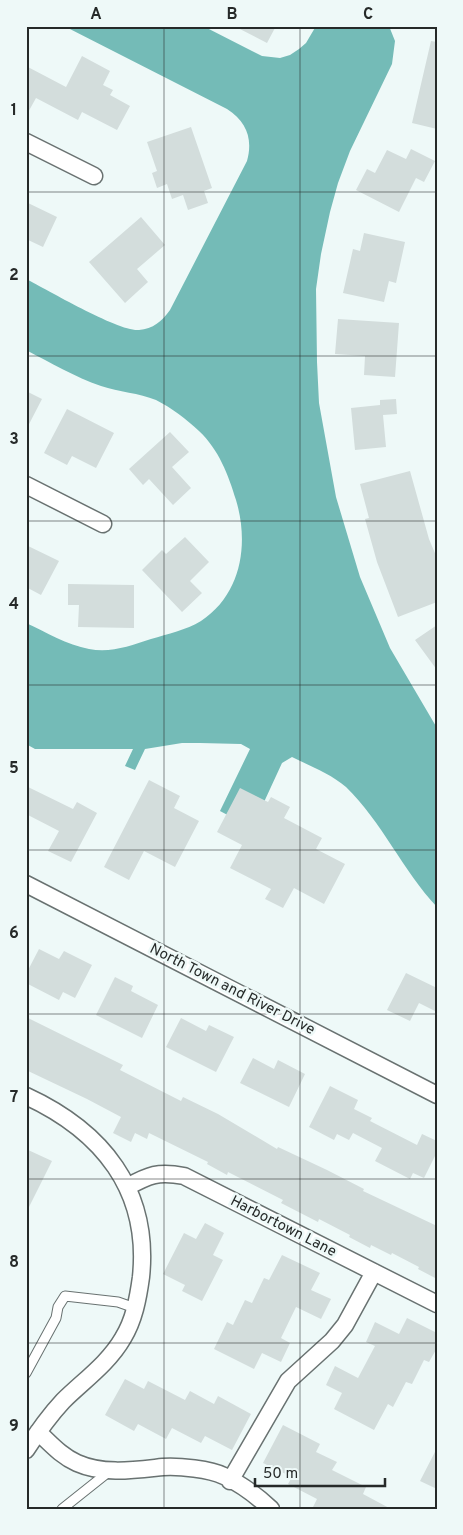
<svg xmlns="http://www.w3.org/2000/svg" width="463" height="1535" font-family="Overpass,sans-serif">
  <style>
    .water { fill: #74bbb7 }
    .building { fill: #d3dddc }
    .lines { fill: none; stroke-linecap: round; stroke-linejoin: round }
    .lane-casing { stroke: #697271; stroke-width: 11 }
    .street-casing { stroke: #697271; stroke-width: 19 }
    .lane { stroke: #fff; stroke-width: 9 }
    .street { stroke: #fff; stroke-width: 16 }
    .grid { fill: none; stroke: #262a29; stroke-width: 1; stroke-opacity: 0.55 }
    .labels { text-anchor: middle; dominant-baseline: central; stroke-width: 5; stroke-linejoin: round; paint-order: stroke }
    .street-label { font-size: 15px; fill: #262a29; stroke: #eef9f8 }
    .neatline { fill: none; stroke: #262a29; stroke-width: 2 }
    .grid-label { font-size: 16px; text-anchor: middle; font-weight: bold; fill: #262a29 }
  </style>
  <rect width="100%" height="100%" fill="#eef9f8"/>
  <path class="water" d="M 64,26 L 203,26 L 252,51 L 262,56 L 280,58 L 290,55 L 299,49 L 306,43 L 316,26 L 389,26 L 395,41 L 392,64 L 350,151 L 338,183 L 330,212 L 321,254 L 316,289 L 317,362 L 319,403 L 336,497 L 360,577 L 390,648 L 437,728 L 437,907 C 403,871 382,822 346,787 C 331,774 310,766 292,757 L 282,763 L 252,828 L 220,811 L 250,749 L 241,744 L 200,743 L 182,743 L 145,749 L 135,770 L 125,766 L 133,749 L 35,749 L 26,744 L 26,623 C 46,632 67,645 89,649 C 111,653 130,646 151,639 C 168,634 186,630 201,621 C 242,594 249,543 236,500 C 228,474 219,450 199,431 C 186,419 172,408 156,400 C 139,393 119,392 101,386 C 75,377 51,363 26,350 L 26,279 C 48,290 119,332 139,330 C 153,329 162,321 170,310 L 247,161 C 253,139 247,122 227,109 Z"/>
  <path class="building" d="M 234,26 L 276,26 L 267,43 Z
    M 431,41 L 437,42 L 437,129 L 412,123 Z
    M 82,56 L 110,71 L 103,85 L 113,90 L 110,95 L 130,106 L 117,130 L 82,112 L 78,120 L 36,98 L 26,116 L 26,66 L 66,87 Z
    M 191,127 L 212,188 L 204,191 L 208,203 L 188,210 L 183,195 L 172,199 L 167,184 L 157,188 L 152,173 L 157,171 L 147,142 Z
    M 411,149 L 435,161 L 424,182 L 416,178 L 399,212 L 356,190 L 367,169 L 375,173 L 387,150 L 406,159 Z
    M 26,202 L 57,217 L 43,247 L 26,239 Z
    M 141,217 L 165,245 L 137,269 L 148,282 L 125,303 L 89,262 Z
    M 364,233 L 405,242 L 396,283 L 389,281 L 384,302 L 343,293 L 353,249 L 360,251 Z
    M 338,319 L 399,323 L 395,377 L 364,375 L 365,356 L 335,354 Z
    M 26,391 L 42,399 L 26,430 Z
    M 396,399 L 397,414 L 383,415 L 386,447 L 355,450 L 351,408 L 380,405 L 380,400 Z
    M 67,409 L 114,433 L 96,468 L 72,456 L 67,465 L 44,453 Z
    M 170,432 L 189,452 L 172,467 L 191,488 L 173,505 L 149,479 L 143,485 L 129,469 Z
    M 410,471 L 429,539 L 437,558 L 437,602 L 398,617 L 377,562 L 365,519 L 369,518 L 360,484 Z
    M 185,537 L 209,562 L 190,581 L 202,593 L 182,612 L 142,570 L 162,550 L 166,554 Z
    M 26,545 L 59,561 L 41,595 L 26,587 Z
    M 68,584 L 134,585 L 134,628 L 78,627 L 79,605 L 68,605 Z
    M 437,625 L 437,670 L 415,640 Z
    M 149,780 L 180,796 L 174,808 L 199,821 L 175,867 L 144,851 L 129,880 L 104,867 Z
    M 26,786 L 73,809 L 77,802 L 97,813 L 71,862 L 48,851 L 59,831 L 26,814 Z
    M 240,788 L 268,802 L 271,797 L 290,807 L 284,818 L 322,838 L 316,849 L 345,864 L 324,904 L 294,888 L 283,908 L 265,899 L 271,889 L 230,868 L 242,845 L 217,832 Z
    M 39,949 L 59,959 L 64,951 L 92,965 L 75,998 L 63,992 L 59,1000 L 26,983 L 26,974 Z
    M 406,973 L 437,988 L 437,1012 L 419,1003 L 410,1021 L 387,1010 Z
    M 115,977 L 133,986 L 131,991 L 158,1005 L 142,1038 L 96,1015 Z
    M 26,1017 L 123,1065 L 120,1070 L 181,1101 L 183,1097 L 218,1114 L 277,1149 L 278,1147 L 327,1170 L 364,1189 L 363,1191 L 437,1226 L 437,1279 L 418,1269 L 419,1267 L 392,1253 L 391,1255 L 371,1245 L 370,1248 L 349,1237 L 350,1235 L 319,1219 L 318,1222 L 281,1203 L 283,1200 L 228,1172 L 227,1175 L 207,1164 L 208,1162 L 149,1133 L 147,1139 L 135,1133 L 131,1142 L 113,1133 L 121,1117 L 87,1099 L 26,1070 Z
    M 181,1018 L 206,1031 L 209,1025 L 234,1037 L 216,1072 L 166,1047 Z
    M 253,1058 L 274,1069 L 278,1060 L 305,1074 L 289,1107 L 240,1083 Z
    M 330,1086 L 358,1100 L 354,1109 L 372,1118 L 370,1121 L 417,1145 L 422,1134 L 437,1141 L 437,1152 L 424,1178 L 413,1173 L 410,1179 L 375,1161 L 382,1148 L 353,1133 L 349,1140 L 337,1134 L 334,1140 L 309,1127 Z
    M 26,1149 L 52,1161 L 26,1213 Z
    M 205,1223 L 224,1233 L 213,1255 L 223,1260 L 202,1301 L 182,1291 L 185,1285 L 163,1274 L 184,1233 L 196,1239 Z
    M 282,1255 L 320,1273 L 311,1290 L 331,1299 L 321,1319 L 296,1307 L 281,1338 L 290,1343 L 281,1362 L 262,1353 L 254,1369 L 214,1349 L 227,1322 L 233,1325 L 245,1300 L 252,1303 L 264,1278 L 269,1280 Z
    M 407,1318 L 437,1333 L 437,1348 L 429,1362 L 424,1360 L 412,1384 L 406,1382 L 393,1407 L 388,1404 L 374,1430 L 334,1409 L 342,1393 L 326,1385 L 335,1366 L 358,1378 L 375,1346 L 366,1342 L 375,1322 L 399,1334 Z
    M 125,1379 L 144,1389 L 148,1381 L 185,1400 L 190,1391 L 214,1404 L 218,1396 L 251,1414 L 232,1450 L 205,1436 L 201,1443 L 172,1428 L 166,1439 L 138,1424 L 134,1431 L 105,1415 Z
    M 283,1425 L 320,1444 L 316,1452 L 337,1462 L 332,1470 L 366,1487 L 363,1494 L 391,1509 L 312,1509 L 317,1499 L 288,1484 L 292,1477 L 263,1463 Z
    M 437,1448 L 437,1489 L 420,1481 Z"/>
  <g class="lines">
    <g class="lane-casing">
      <path id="lane" d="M 26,1373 L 56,1318 L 58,1307 L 65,1296 L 118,1302 L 135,1308
        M 62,1509 L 111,1470"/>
    </g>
    <g class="street-casing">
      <path id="street" d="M 26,142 L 94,176
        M 26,485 L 103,524
        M 26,884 L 437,1095
        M 26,1096 C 102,1131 150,1190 141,1277 C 138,1299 134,1320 123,1338 C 108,1364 83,1381 63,1401 C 49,1416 37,1433 26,1450
        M 127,1187 C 149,1175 158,1171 184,1176 L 437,1304
        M 38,1432 C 50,1443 61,1456 77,1463 C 104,1475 135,1470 163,1467 C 179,1466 210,1469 224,1476 C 241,1484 257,1496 271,1509
        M 230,1481 L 288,1381 L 332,1341 L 345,1325 L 374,1272"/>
    </g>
    <use href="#lane" class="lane"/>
    <use href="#street" class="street"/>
  </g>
  <path class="grid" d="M 164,26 L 164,1509M 300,26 L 300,1509M 26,192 L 437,192M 26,356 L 437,356M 26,521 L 437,521M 26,685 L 437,685M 26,850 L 437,850M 26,1014 L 437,1014M 26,1179 L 437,1179M 26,1343 L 437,1343"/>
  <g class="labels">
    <g class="street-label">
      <text transform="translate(232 990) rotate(27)">North Town and River Drive</text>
      <text transform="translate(283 1227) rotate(27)">Harbortown Lane</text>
    </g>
  </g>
  <rect width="463" height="1535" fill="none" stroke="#eef9f8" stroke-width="55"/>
  <path d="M255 1478v8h130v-8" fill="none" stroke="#262a29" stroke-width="2.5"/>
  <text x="263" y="1478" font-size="15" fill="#262a29" stroke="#eef9f8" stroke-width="4" paint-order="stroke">50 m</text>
  <rect x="28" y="28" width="408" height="1480" class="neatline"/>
  <g class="grid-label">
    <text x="96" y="19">A</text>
    <text x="232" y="19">B</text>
    <text x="368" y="19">C</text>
    <text x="14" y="115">1</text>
    <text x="14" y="280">2</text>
    <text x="14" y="444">3</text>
    <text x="14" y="609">4</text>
    <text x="14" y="773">5</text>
    <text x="14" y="938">6</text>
    <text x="14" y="1102">7</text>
    <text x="14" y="1267">8</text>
    <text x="14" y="1431">9</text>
  </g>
</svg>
